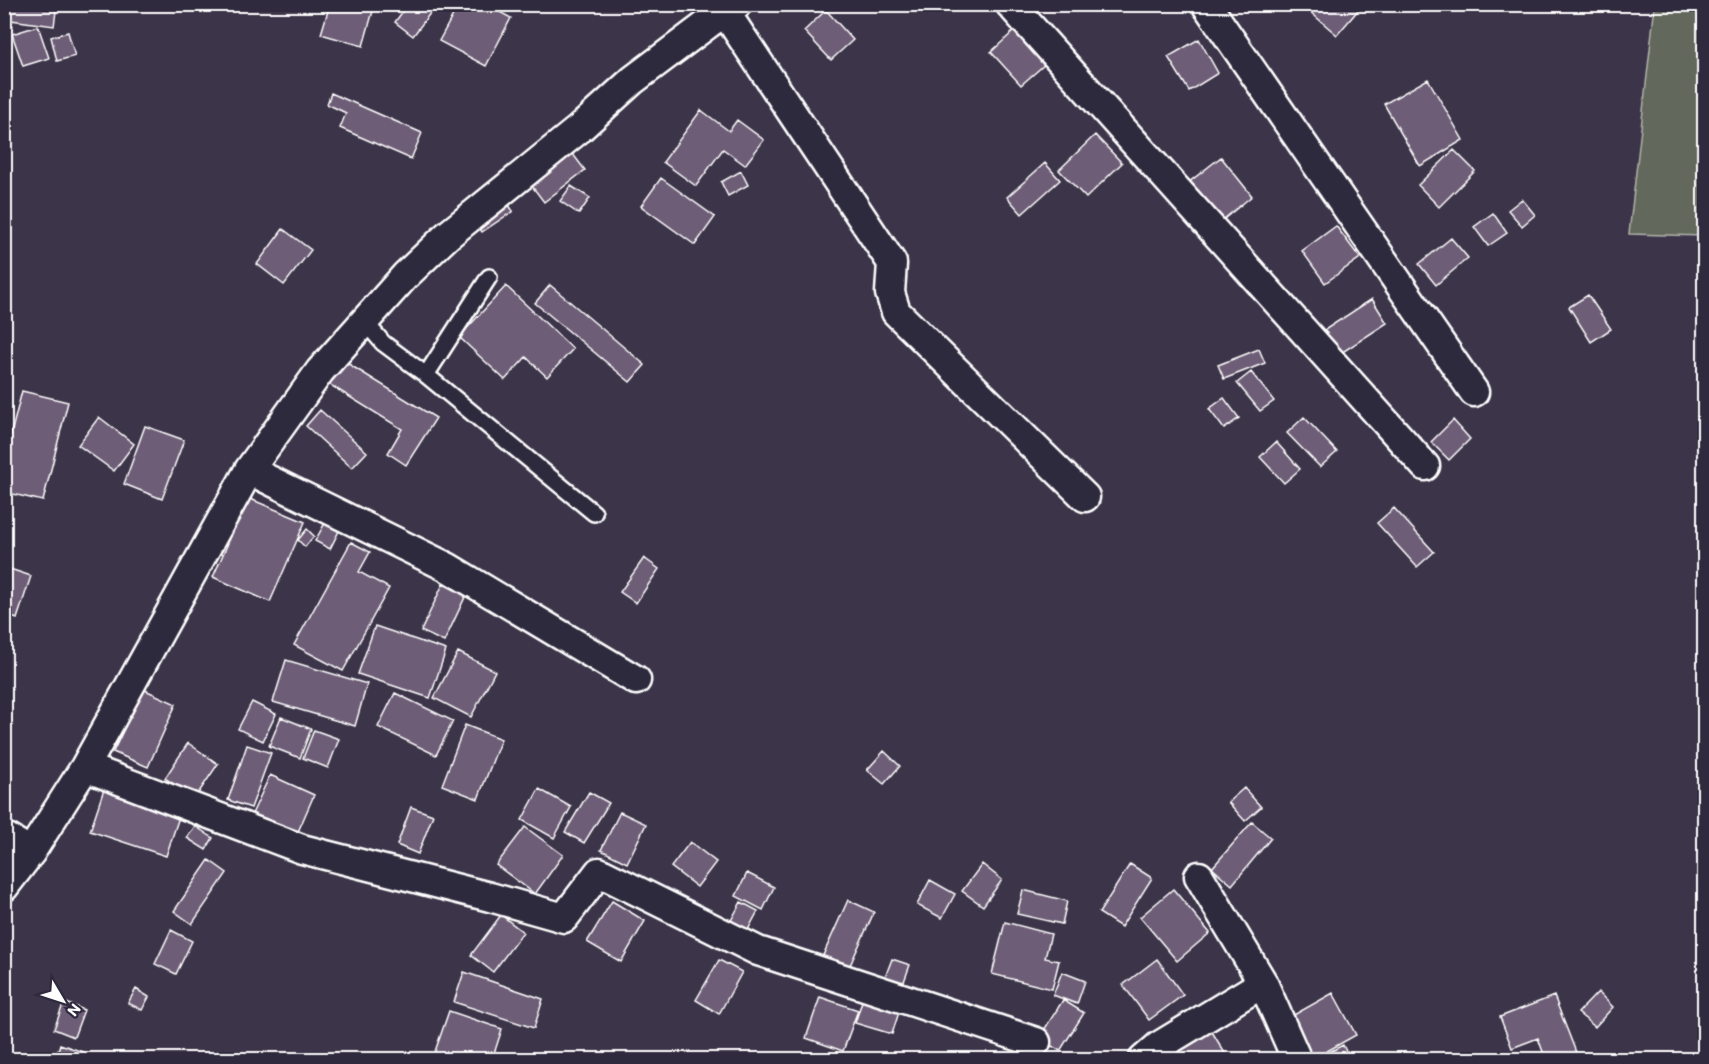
<svg xmlns="http://www.w3.org/2000/svg" width="1709" height="1064" font-family="Itim,sans-serif">
  <style>
    .green { fill: #64685b; stroke: #b2b4ad; stroke-width: 1.5 }
    .building { fill: #6e5d77; stroke: #fff; stroke-width: 1.5 }
    .lines { fill: none; stroke-linecap: round; stroke-linejoin: round }
    .service-casing { stroke: #fff; stroke-width: 20 }
    .minor-casing { stroke: #fff; stroke-width: 33 }
    .service { stroke: #2f2a3d; stroke-width: 15 }
    .minor { stroke: #2f2a3d; stroke-width: 28 }
  </style>
  <rect width="100%" height="100%" fill="#3c3449"/>
  <filter id="ink" filterUnits="userSpaceOnUse"><feTurbulence type="fractalNoise" baseFrequency=".0167" numOctaves="2"/><feDisplacementMap in="SourceGraphic" scale="12" xChannelSelector="R" yChannelSelector="G"/><feConvolveMatrix kernelMatrix="1 2 1 2 8 2 1 2 1" color-interpolation-filters="sRGB"/></filter>
  <g filter="url(#ink)">
    <path class="green" d="M 1655,5 L 1704,5 L 1704,236 L 1629,234 Z"/>
    <path class="building" d="M 4,4 L 57,4 L 54,26 L 4,19 Z
      M 330,4 L 375,4 L 363,46 L 321,34 Z
      M 408,4 L 437,4 L 413,36 L 395,22 Z
      M 459,4 L 485,4 L 511,18 L 486,66 L 439,41 Z
      M 1301,4 L 1354,4 L 1359,9 L 1337,35 Z
      M 826,10 L 853,40 L 831,60 L 804,31 Z
      M 38,26 L 49,58 L 23,66 L 12,34 Z
      M 1014,31 L 1044,65 L 1021,85 L 991,52 Z
      M 68,32 L 75,56 L 57,61 L 51,37 Z
      M 1199,39 L 1218,73 L 1189,91 L 1168,57 Z
      M 1428,79 L 1463,140 L 1420,166 L 1384,104 Z
      M 331,93 L 422,133 L 411,159 L 340,128 L 346,113 L 327,104 Z
      M 701,110 L 729,131 L 737,120 L 764,140 L 745,165 L 723,149 L 696,186 L 663,162 Z
      M 1095,135 L 1122,163 L 1086,198 L 1059,170 Z
      M 569,149 L 585,170 L 544,202 L 528,181 Z
      M 1454,150 L 1475,171 L 1439,207 L 1418,185 Z
      M 1221,157 L 1252,196 L 1219,223 L 1188,183 Z
      M 1045,163 L 1060,180 L 1022,214 L 1007,197 Z
      M 741,171 L 748,185 L 728,196 L 721,182 Z
      M 661,178 L 715,217 L 695,245 L 641,206 Z
      M 571,186 L 590,198 L 579,214 L 560,201 Z
      M 504,198 L 513,211 L 482,232 L 474,219 Z
      M 1522,199 L 1535,215 L 1522,226 L 1508,210 Z
      M 1493,213 L 1507,233 L 1488,246 L 1474,227 Z
      M 1336,226 L 1360,258 L 1325,283 L 1302,251 Z
      M 283,229 L 311,250 L 284,285 L 257,264 Z
      M 1451,238 L 1468,258 L 1436,285 L 1419,264 Z
      M 550,285 L 645,365 L 630,382 L 535,303 Z
      M 506,286 L 573,349 L 547,377 L 526,357 L 505,380 L 459,337 Z
      M 1588,295 L 1611,329 L 1591,342 L 1569,307 Z
      M 1372,299 L 1387,323 L 1335,357 L 1320,333 Z
      M 1259,349 L 1265,363 L 1224,379 L 1218,365 Z
      M 342,360 L 436,418 L 406,465 L 388,453 L 402,429 L 327,383 Z
      M 1251,372 L 1274,401 L 1260,411 L 1237,383 Z
      M 22,391 L 68,402 L 43,501 L 4,492 L 4,461 Z
      M 1224,398 L 1239,418 L 1224,429 L 1209,409 Z
      M 320,410 L 367,452 L 352,468 L 306,426 Z
      M 99,417 L 134,444 L 114,471 L 78,445 Z
      M 1304,417 L 1337,452 L 1320,467 L 1287,433 Z
      M 1453,420 L 1470,439 L 1449,460 L 1431,442 Z
      M 145,426 L 184,440 L 162,499 L 124,484 Z
      M 1276,442 L 1300,469 L 1284,483 L 1260,457 Z
      M 248,498 L 305,522 L 270,602 L 213,577 Z
      M 1394,508 L 1434,552 L 1417,567 L 1377,523 Z
      M 325,523 L 339,531 L 330,549 L 315,541 Z
      M 307,529 L 314,536 L 305,547 L 298,540 Z
      M 351,542 L 370,552 L 359,572 L 389,588 L 343,671 L 294,645 Z
      M 644,558 L 659,569 L 636,603 L 620,592 Z
      M 4,567 L 31,576 L 17,619 L 4,614 Z
      M 443,584 L 466,595 L 444,642 L 421,631 Z
      M 375,626 L 446,650 L 430,698 L 358,674 Z
      M 458,652 L 495,671 L 471,717 L 434,698 Z
      M 286,660 L 367,684 L 355,726 L 273,702 Z
      M 143,689 L 176,704 L 148,767 L 113,752 Z
      M 395,693 L 453,721 L 436,755 L 378,727 Z
      M 252,702 L 276,714 L 263,741 L 238,729 Z
      M 281,717 L 311,729 L 300,758 L 269,746 Z
      M 465,725 L 501,739 L 478,799 L 442,785 Z
      M 314,730 L 339,739 L 328,768 L 303,758 Z
      M 188,743 L 218,764 L 195,798 L 165,778 Z
      M 247,745 L 271,753 L 251,808 L 228,800 Z
      M 884,751 L 900,766 L 884,784 L 867,770 Z
      M 270,775 L 314,795 L 297,834 L 252,814 Z
      M 1244,788 L 1261,807 L 1245,821 L 1228,802 Z
      M 104,789 L 180,814 L 166,856 L 90,831 Z
      M 539,789 L 571,807 L 554,838 L 522,820 Z
      M 589,792 L 609,803 L 584,843 L 565,832 Z
      M 411,807 L 433,815 L 418,854 L 397,845 Z
      M 620,812 L 646,824 L 627,863 L 601,850 Z
      M 1252,822 L 1271,838 L 1232,885 L 1212,868 Z
      M 195,826 L 213,838 L 206,850 L 187,838 Z
      M 525,827 L 563,855 L 535,894 L 496,865 Z
      M 690,842 L 716,862 L 697,887 L 671,867 Z
      M 209,860 L 227,873 L 192,924 L 174,911 Z
      M 982,864 L 1002,880 L 983,906 L 962,891 Z
      M 1130,864 L 1152,878 L 1121,927 L 1099,913 Z
      M 747,873 L 774,887 L 763,910 L 736,896 Z
      M 930,880 L 955,894 L 942,918 L 917,905 Z
      M 1173,889 L 1210,933 L 1177,961 L 1140,917 Z
      M 1023,890 L 1067,901 L 1062,924 L 1017,914 Z
      M 848,900 L 874,912 L 847,972 L 821,960 Z
      M 612,901 L 645,921 L 621,962 L 587,942 Z
      M 741,902 L 758,911 L 744,937 L 727,928 Z
      M 501,915 L 523,932 L 493,972 L 471,955 Z
      M 1005,922 L 1051,934 L 1045,958 L 1059,961 L 1052,989 L 992,974 Z
      M 171,930 L 192,941 L 176,974 L 155,964 Z
      M 892,959 L 910,965 L 902,987 L 884,980 Z
      M 1157,959 L 1183,995 L 1149,1020 L 1123,985 Z
      M 719,960 L 742,972 L 719,1014 L 696,1000 Z
      M 464,972 L 543,999 L 534,1028 L 454,1002 Z
      M 1062,972 L 1085,981 L 1077,1004 L 1053,995 Z
      M 136,989 L 149,997 L 142,1010 L 128,1003 Z
      M 1598,992 L 1613,1007 L 1595,1027 L 1578,1013 Z
      M 1333,993 L 1356,1035 L 1311,1060 L 1304,1060 L 1283,1021 Z
      M 1554,996 L 1579,1060 L 1546,1060 L 1538,1038 L 1512,1048 L 1500,1017 Z
      M 820,997 L 858,1010 L 843,1051 L 806,1038 Z
      M 863,998 L 900,1009 L 892,1034 L 855,1023 Z
      M 1063,1000 L 1084,1013 L 1060,1051 L 1039,1038 Z
      M 64,1002 L 84,1010 L 74,1037 L 54,1029 Z
      M 449,1011 L 502,1029 L 492,1060 L 432,1060 Z
      M 1208,1025 L 1229,1060 L 1178,1060 L 1171,1048 Z
      M 60,1044 L 100,1058 L 100,1060 L 55,1060 Z
      M 1343,1045 L 1350,1060 L 1314,1060 Z"/>
    <g class="lines">
      <g class="service-casing">
        <path id="service" d="M 365,322 L 383,343 L 426,375 L 594,513
          M 426,375 L 489,277"/>
      </g>
      <g class="minor-casing">
        <path id="minor" d="M 1010,4 L 1425,466
          M 1206,4 L 1474,392
          M 725,12 L 892,263 L 890,293 L 896,312 L 1085,497
          M 249,470 L 447,567 L 636,680
          M 85,767 L 302,849 L 490,897 L 564,918 L 599,872 L 758,951 L 1036,1042
          M 4,836 L 31,852
          M 1199,876 L 1263,983 L 1297,1060
          M 4,887 L 31,852 L 85,767 L 249,470 L 320,371 L 405,276 L 448,235 L 579,129 L 633,80 L 709,23 L 737,4
          M 1143,1060 L 1159,1046 L 1263,983"/>
      </g>
      <use href="#service" class="service"/>
      <use href="#minor" class="minor"/>
    </g>
  </g>
  <rect width="1709" height="1064" fill="none" stroke="#2f2a3d" stroke-width="24"/>
  <rect x="12" y="12" width="1685" height="1040" fill="none" stroke="#fff" stroke-width="2" filter="url(#ink)"/>
  <g transform="translate(63 1001) rotate(129)" stroke="#2f2a3d" stroke-width="4.5" paint-order="stroke">
  <path d="M0-4.5L10 22L0 15L-10 22Z" fill="#ffffff"/>
  <text y="-9" font-size="16" font-weight="bold" text-anchor="middle" fill="#ffffff">N</text>
  </g>
</svg>
